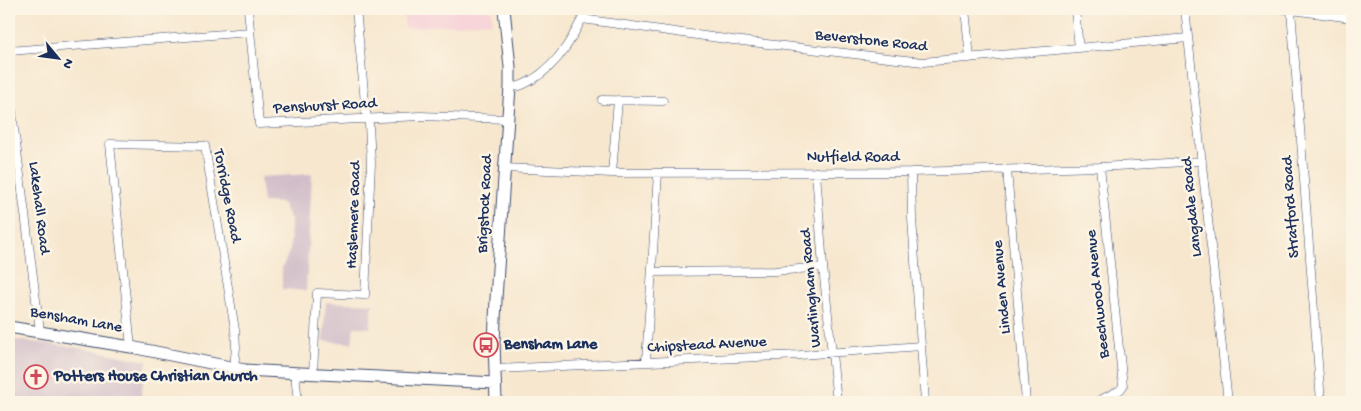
<svg xmlns="http://www.w3.org/2000/svg" width="1361" height="411" font-family="'Gochi Hand',sans-serif">
  <style>
    .built { fill: #f6cfd7 }
    .industrial { fill: #d1bdc9 }
    .lines { fill: none; stroke-linecap: round; stroke-linejoin: round }
    .street-casing { stroke: #3c4b6f; stroke-width: 9 }
    .secondary-casing { stroke: #3c4b6f; stroke-width: 13 }
    .street { stroke: #fff; stroke-width: 8 }
    .secondary { stroke: #fff; stroke-width: 11 }
    .labels { text-anchor: middle; dominant-baseline: central; stroke-width: 5; stroke-linejoin: round; paint-order: stroke }
    .street-label { font-size: 16px; fill: #1b2f5e; stroke: #fcf5e5 }
    .poi-label { font-size: 16px; font-weight: bold; fill: #1b2f5e; stroke: #fcf5e5; text-anchor: start }
  </style>
  <rect width="100%" height="100%" fill="#fcf5e5"/>
  <filter id="ink" filterUnits="userSpaceOnUse"><feTurbulence type="fractalNoise" baseFrequency=".02" numOctaves="2"/><feDisplacementMap in="SourceGraphic" scale="10" xChannelSelector="R" yChannelSelector="G"/><feConvolveMatrix kernelMatrix="1 2 1 2 8 2 1 2 1" color-interpolation-filters="sRGB"/></filter>
  <filter id="wash" filterUnits="userSpaceOnUse"><feTurbulence type="fractalNoise" baseFrequency=".0096" numOctaves="4" result="noise"/><feDisplacementMap in="SourceGraphic" scale="20" xChannelSelector="R" yChannelSelector="G"/><feGaussianBlur stdDeviation="1.12" result="paint"/><feColorMatrix in="noise" values="0 0 0 0 0 0 0 0 0 0 0 0 0 0 0 0 0 1.4 0 .05"/><feComposite in="paint" operator="in"/></filter>
  <g filter="url(#wash)">
    <rect width="100%" height="100%" fill="#f7e7cf"/>
    <path class="built" d="M 403,9 L 491,9 L 492,22 L 405,28 Z"/>
    <path class="industrial" d="M 312,174 L 306,291 L 282,289 L 282,268 L 290,250 L 291,220 L 282,203 L 263,202 L 260,177 Z
      M 326,302 L 373,304 L 370,328 L 354,327 L 352,343 L 323,341 Z
      M 9,339 L 81,348 L 147,361 L 140,401 L 143,402 L 9,402 Z"/>
  </g>
  <g filter="url(#ink)">
    <g class="lines">
      <g class="street-casing">
        <path id="street" d="M 248,9 L 259,124 L 420,116 L 508,119
          M 965,9 L 970,58
          M 1075,9 L 1079,48
          M 1185,9 L 1228,402
          M 1284,9 L 1352,18
          M 1291,10 L 1321,402
          M 582,19 L 733,40 L 923,62 L 1188,38
          M 9,51 L 250,32
          M 510,86 C 519,88 524,84 532,80 C 560,63 573,37 587,9
          M 9,89 L 40,331
          M 602,100 L 663,101
          M 504,168 L 612,173 L 911,172 L 1100,167 L 1202,161
          M 1007,170 L 1026,402
          M 816,172 L 823,267 L 837,402
          M 911,172 L 912,219 L 925,402
          M 612,173 L 618,100
          M 652,272 L 775,271 L 823,267
          M 131,347 L 110,144 L 205,146 L 235,330 L 236,347 L 234,368
          M 646,362 L 658,173
          M 494,369 L 800,355 L 921,346
          M 295,374 L 298,402
          M 313,374 L 317,293 L 365,295 L 371,163 L 369,124 L 366,113 L 356,9
          M 1096,402 L 1120,390 L 1123,386 L 1100,167"/>
      </g>
      <g class="secondary-casing">
        <path id="secondary" d="M 9,327 L 131,347 L 245,370 L 495,383
          M 496,402 L 494,342 L 496,299 L 510,86 L 510,67 L 504,9"/>
      </g>
      <use href="#street" class="street"/>
      <use href="#secondary" class="secondary"/>
    </g>
  </g>
  <defs>
    <g id="bus-ring" transform="scale(1.25)"><circle r="9.5" fill="#fcf5e5" stroke="#d1495b" stroke-width="1.5"/><path d="M-5-6H5V4H4V6H2V4H-2V6H-4V4H-5ZM-3.5-4V0h7V-4ZM-3.5 1.2v1.5H-2V1.2ZM2 1.2v1.5H3.5V1.2Z" fill="#d1495b"/></g>
    <g id="church-ring" transform="scale(1.25)"><circle r="9.5" fill="#fcf5e5" stroke="#d1495b" stroke-width="1.5"/><path d="M-1.2-6h2.4v3.5h3.3v2.4h-3.3V6h-2.4V-.1h-3.3v-2.4h3.3Z" fill="#d1495b"/></g>
  </defs>
  <g fill-rule="evenodd">
    <use href="#bus-ring" x="486" y="345"/>
    <use href="#church-ring" x="36" y="377"/>
  </g>
  <g class="labels">
    <g class="street-label">
      <text transform="translate(871 42) rotate(6)">Beverstone Road</text>
      <text transform="translate(325 107) rotate(-3)">Penshurst Road</text>
      <text x="853" y="158">Nutfield Road</text>
      <text transform="translate(226 196) rotate(79)">Torridge Road</text>
      <text transform="translate(486 204) rotate(-87)">Brigstock Road</text>
      <text transform="translate(1193 207) rotate(-96)">Langdale Road</text>
      <text transform="translate(1292 207) rotate(-94)">Stratford Road</text>
      <text transform="translate(38 208) rotate(83)">Lakehall Road</text>
      <text transform="translate(355 215) rotate(-88)">Haslemere Road</text>
      <text transform="translate(1003 287) rotate(-95)">Linden Avenue</text>
      <text transform="translate(812 288) rotate(-95)">Warlingham Road</text>
      <text transform="translate(1099 294) rotate(-96)">Beechwood Avenue</text>
      <text transform="translate(76 321) rotate(10)">Bensham Lane</text>
      <text transform="translate(707 346) rotate(-3)">Chipstead Avenue</text>
    </g>
    <g class="poi-label">
      <text x="504" y="345">Bensham Lane</text>
      <text x="54" y="377">Potters House Christian Church</text>
    </g>
  </g>
  <rect width="1361" height="411" fill="none" stroke="#fcf5e5" stroke-width="30"/>
  <g transform="translate(58 58) rotate(119)" stroke="#fcf5e5" stroke-width="4" paint-order="stroke">
  <path d="M0-4L9 19L0 12L-9 19Z" fill="#1b2f5e"/>
  <text y="-8" font-size="14" font-weight="bold" text-anchor="middle" fill="#1b2f5e">N</text>
  </g>
</svg>
